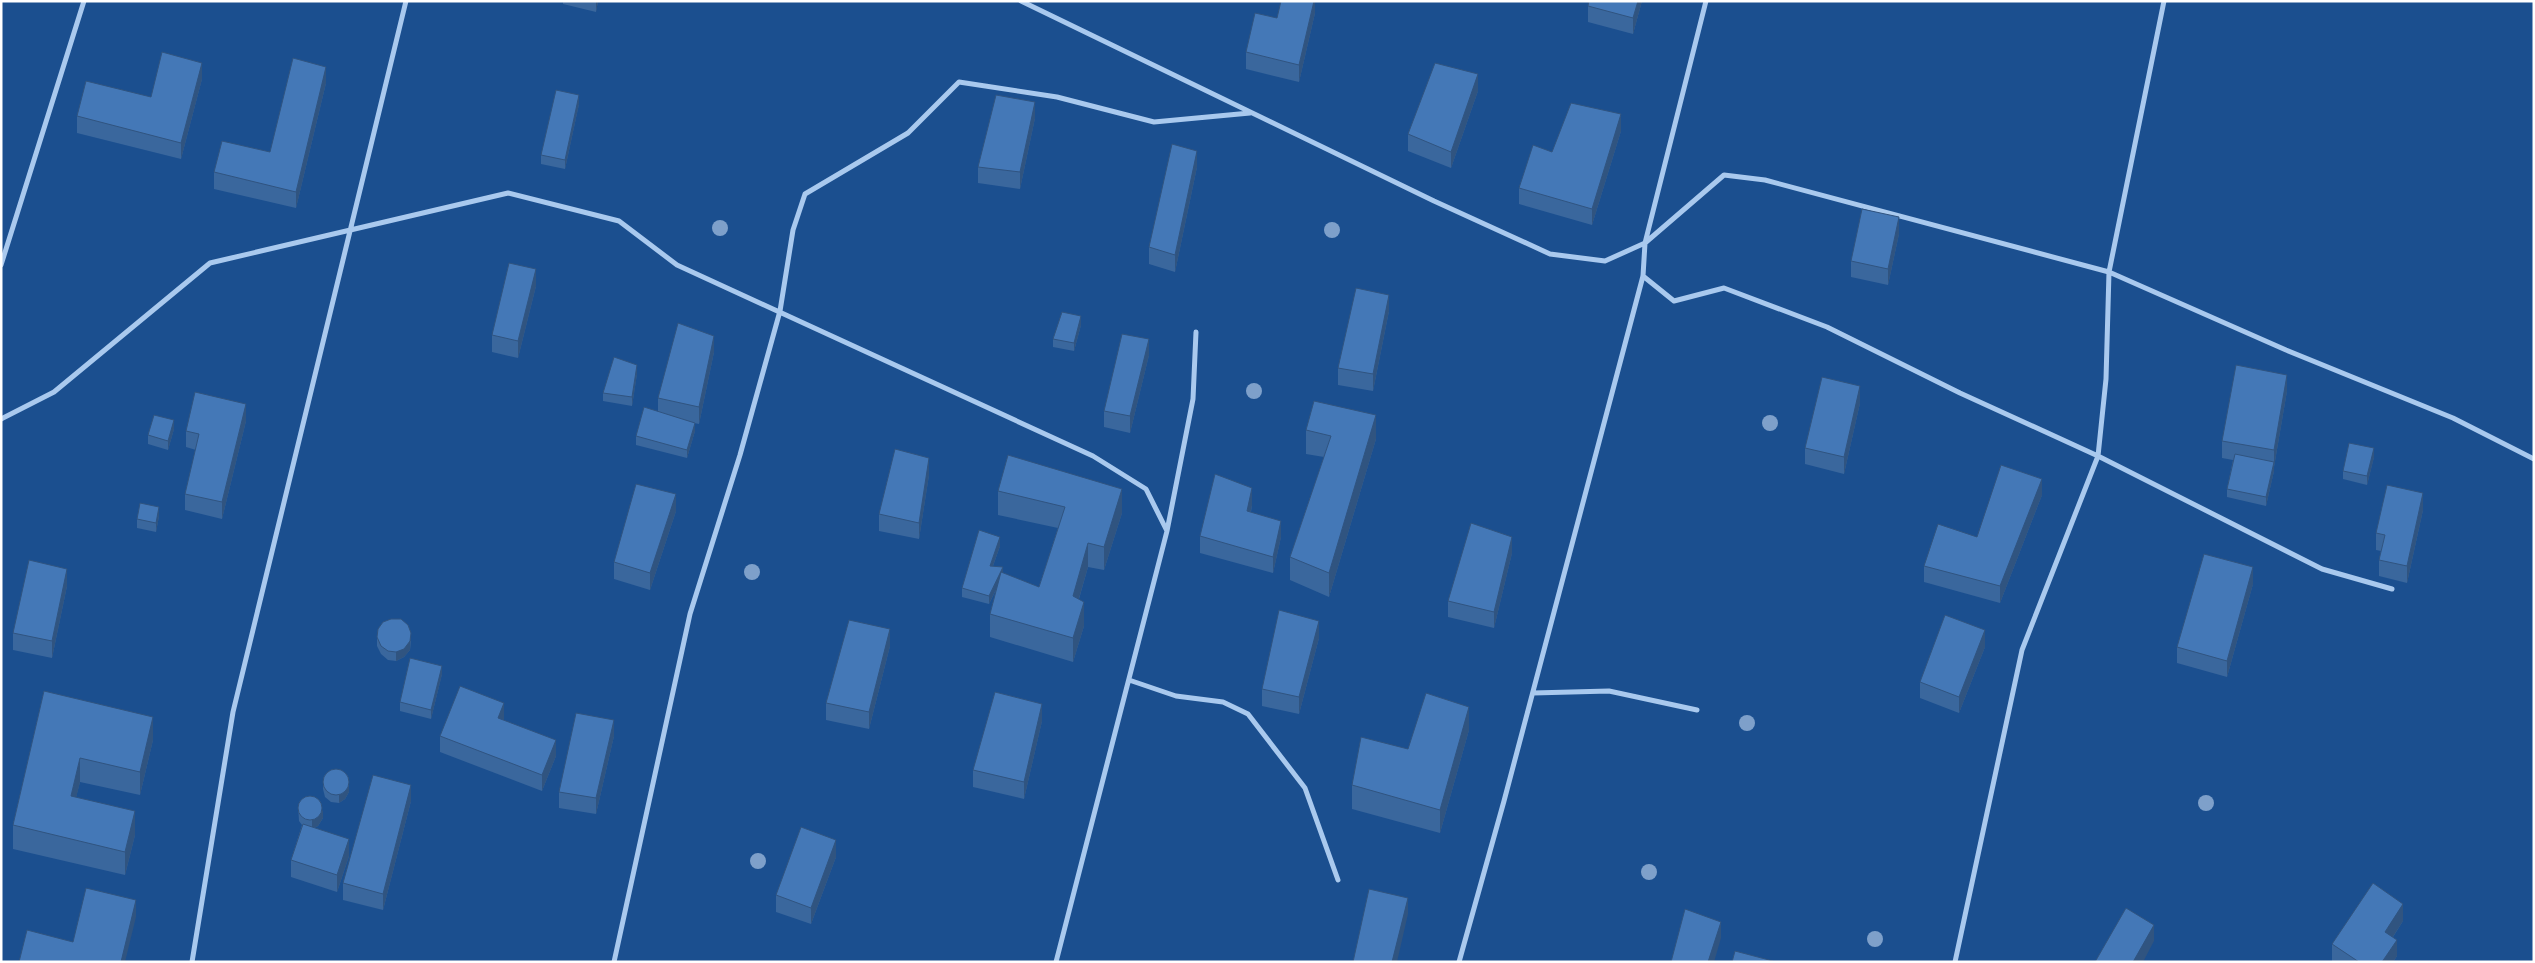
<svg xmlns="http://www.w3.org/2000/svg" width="2535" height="963" font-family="'Fira Sans',sans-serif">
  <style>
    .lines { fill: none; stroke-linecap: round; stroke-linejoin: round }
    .minor { stroke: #a9c9ee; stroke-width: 5 }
    .tree { fill: #7ea0ca }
    .wall { fill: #3a679d }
    .shaded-wall { fill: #305480 }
    .building { fill: #4478b7; stroke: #305480 }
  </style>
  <rect width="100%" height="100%" fill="#1b4f8f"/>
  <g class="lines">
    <path class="minor" d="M 1021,1 L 1434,201 L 1550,254 L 1605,261 L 1645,243 L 1724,175 L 1765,180 L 2109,272 L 2286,350 L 2453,418 L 2534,459
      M 1,265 L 84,1
      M 1643,276 L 1674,301 L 1724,288 L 1827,327 L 1960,393 L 2098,456 L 2322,569 L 2392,589
      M 1,419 L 54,392 L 210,263 L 508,193 L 619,221 L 677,265 L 1093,456 L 1146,489 L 1167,531 L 1056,962
      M 1167,531 L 1193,399 L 1196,332
      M 1129,680 L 1176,696 L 1223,702 L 1248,714 L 1305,788 L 1338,880
      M 1533,693 L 1609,691 L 1697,710
      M 192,962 L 233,712 L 406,1
      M 614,962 L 690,614 L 740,455 L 780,311 L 793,230 L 805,194 L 908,133 L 959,82 L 1057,97 L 1154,122 L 1250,113
      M 1459,962 L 1504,801 L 1643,276 L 1645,243 L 1706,1
      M 1955,962 L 2022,650 L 2098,456 L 2106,379 L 2109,272 L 2164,1"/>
  </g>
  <g class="tree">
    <circle cx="720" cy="228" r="8"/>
    <circle cx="1332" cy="230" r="8"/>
    <circle cx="1254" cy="391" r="8"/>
    <circle cx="1770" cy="423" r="8"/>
    <circle cx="752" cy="572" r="8"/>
    <circle cx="1747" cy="723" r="8"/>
    <circle cx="2206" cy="803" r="8"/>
    <circle cx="758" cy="861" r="8"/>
    <circle cx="1649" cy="872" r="8"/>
    <circle cx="1875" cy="939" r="8"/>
  </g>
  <path class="wall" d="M 563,1 L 598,1 L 596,12 L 563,4 Z
    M 1315,1 L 1315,13 L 1299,82 L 1246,69 L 1246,52 L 1277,18 Z
    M 1589,1 L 1642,1 L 1633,34 L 1588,22 L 1588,6 Z
    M 202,79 L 181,159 L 77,133 L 77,116 L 151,97 Z
    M 326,83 L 296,208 L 214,189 L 214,172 L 270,152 Z
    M 1478,91 L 1451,168 L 1408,151 L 1408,134 Z
    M 579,104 L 565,169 L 541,164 L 541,155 Z
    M 1035,118 L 1020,189 L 978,183 L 978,167 Z
    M 1621,131 L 1592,225 L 1519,204 L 1519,188 L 1552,152 Z
    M 1197,167 L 1175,272 L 1149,264 L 1149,247 Z
    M 1899,234 L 1888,285 L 1851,277 L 1851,261 Z
    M 536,286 L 518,358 L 492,352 L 492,335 Z
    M 1389,311 L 1373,391 L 1338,385 L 1338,368 Z
    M 1081,325 L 1074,351 L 1053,347 L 1053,339 Z
    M 714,352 L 699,424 L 694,423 L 695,431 L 687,458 L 636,445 L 636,436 L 658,412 L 658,398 Z
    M 1149,355 L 1130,433 L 1104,427 L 1104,411 Z
    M 637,374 L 632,406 L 603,401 L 603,393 Z
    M 2287,391 L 2274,467 L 2274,471 L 2266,506 L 2227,497 L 2227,489 L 2233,460 L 2222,458 L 2222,441 Z
    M 1860,403 L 1844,474 L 1805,464 L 1805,448 Z
    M 246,421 L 222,519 L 185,510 L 185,494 L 196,450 L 186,447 L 186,431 Z
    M 174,429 L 168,450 L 148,444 L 148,435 Z
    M 1306,430 L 1376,439 L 1329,597 L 1290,580 L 1290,557 L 1324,457 L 1306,454 Z
    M 2374,457 L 2367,485 L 2343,479 L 2343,471 Z
    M 929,475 L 919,539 L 879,531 L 879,514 Z
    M 998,491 L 1122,513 L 1104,570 L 1088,567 L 1079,599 L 1084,626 L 1073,662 L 990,637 L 990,614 L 996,590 L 989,604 L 962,597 L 962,588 L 1000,546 L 993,566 L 1003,573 L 1039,587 L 1058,528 L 998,515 Z
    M 2042,495 L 2000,603 L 1924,582 L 1924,566 L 1977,537 Z
    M 1252,505 L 1251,512 L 1281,537 L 1273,573 L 1200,553 L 1200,536 Z
    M 2423,510 L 2407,583 L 2379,576 L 2379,560 L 2381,551 L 2376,550 L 2376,533 Z
    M 676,511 L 650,590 L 614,579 L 614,562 Z
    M 159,516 L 156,532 L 137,528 L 137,519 Z
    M 1512,553 L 1494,628 L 1448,617 L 1448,601 Z
    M 2253,584 L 2227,677 L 2177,663 L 2177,647 Z
    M 67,586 L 52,658 L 13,650 L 13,633 Z
    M 377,637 L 411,641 L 410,650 L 404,657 L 396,661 L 388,660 L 381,654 L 377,646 Z
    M 1319,638 L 1299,714 L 1262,706 L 1262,689 Z
    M 890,646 L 869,729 L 826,720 L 826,703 Z
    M 1985,647 L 1959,713 L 1920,698 L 1920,682 Z
    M 442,674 L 431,719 L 400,711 L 400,702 Z
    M 44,691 L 153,740 L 140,795 L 80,782 L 76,797 L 135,835 L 125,875 L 13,849 L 13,825 Z
    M 504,719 L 503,720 L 556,756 L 542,791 L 440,752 L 440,736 Z
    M 1042,721 L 1024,799 L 973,787 L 973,770 Z
    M 1469,730 L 1440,833 L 1352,809 L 1352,785 L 1408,749 Z
    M 614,736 L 596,814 L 559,808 L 559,792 Z
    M 323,780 L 349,792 L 345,799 L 339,803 L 331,802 L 325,797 L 323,789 Z
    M 411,801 L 383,910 L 343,900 L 343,883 Z
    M 298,805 L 323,818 L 318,826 L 314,828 L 349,856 L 337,892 L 291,877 L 291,860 L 302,825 L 299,821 Z
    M 836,857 L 811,924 L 776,912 L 776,895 Z
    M 2403,921 L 2393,937 L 2397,956 L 2393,962 L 2334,962 L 2332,961 L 2332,944 Z"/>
  <path class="shaded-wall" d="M 596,1 L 598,1 L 596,12 Z
    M 1314,1 L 1315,1 L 1315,13 L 1299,82 L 1299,65 Z
    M 1638,1 L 1642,1 L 1633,34 L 1633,18 Z
    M 202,63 L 202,79 L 181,159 L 181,143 Z
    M 326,67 L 326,83 L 296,208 L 296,192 Z
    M 1478,74 L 1478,91 L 1451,168 L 1451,152 Z
    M 579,95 L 579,104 L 565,169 L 565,160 Z
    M 1035,102 L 1035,118 L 1020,189 L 1020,172 Z
    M 1621,114 L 1621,131 L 1592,225 L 1592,209 Z
    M 1197,151 L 1197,167 L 1175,272 L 1175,255 Z
    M 1899,217 L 1899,234 L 1888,285 L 1888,269 Z
    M 536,269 L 536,286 L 518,358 L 518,341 Z
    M 1389,295 L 1389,311 L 1373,391 L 1373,374 Z
    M 1081,316 L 1081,325 L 1074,351 L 1074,343 Z
    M 714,336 L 714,352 L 699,424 L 699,407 Z
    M 1149,339 L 1149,355 L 1130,433 L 1130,416 Z
    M 637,365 L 637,374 L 632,406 L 632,397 Z
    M 2287,375 L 2287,391 L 2274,467 L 2274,450 Z
    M 1860,386 L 1860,403 L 1844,474 L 1844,457 Z
    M 246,404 L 246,421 L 222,519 L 222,502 Z
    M 1376,415 L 1376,439 L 1329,597 L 1329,573 Z
    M 174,420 L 174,429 L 168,450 L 168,441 Z
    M 695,423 L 695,431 L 687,458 L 687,450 Z
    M 2374,448 L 2374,457 L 2367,485 L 2367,476 Z
    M 929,458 L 929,475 L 919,539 L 919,523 Z
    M 2274,462 L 2274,471 L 2266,506 L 2266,497 Z
    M 2042,479 L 2042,495 L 2000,603 L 2000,586 Z
    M 1252,488 L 1252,505 L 1247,528 L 1247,511 Z
    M 1122,489 L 1122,513 L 1104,570 L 1104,547 Z
    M 2423,493 L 2423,510 L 2407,583 L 2407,566 Z
    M 676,494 L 676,511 L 650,590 L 650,573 Z
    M 159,507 L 159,516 L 156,532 L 156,523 Z
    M 1281,521 L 1281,537 L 1273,573 L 1273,557 Z
    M 1000,537 L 1000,546 L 990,574 L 990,566 Z
    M 1512,537 L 1512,553 L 1494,628 L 1494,612 Z
    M 1088,543 L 1088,567 L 1073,619 L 1073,596 Z
    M 1003,567 L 1003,575 L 989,604 L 989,596 Z
    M 2253,567 L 2253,584 L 2227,677 L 2227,661 Z
    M 67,569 L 67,586 L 52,658 L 52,641 Z
    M 1084,602 L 1084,626 L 1073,662 L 1073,638 Z
    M 1319,621 L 1319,638 L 1299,714 L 1299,697 Z
    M 890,629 L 890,646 L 869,729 L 869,712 Z
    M 1985,630 L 1985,647 L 1959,713 L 1959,697 Z
    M 411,633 L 410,650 L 404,657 L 396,661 L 396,652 Z
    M 442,666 L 442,674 L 431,719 L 431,710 Z
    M 504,703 L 504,719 L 498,735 L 498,718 Z
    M 1042,704 L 1042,721 L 1024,799 L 1024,782 Z
    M 1469,707 L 1469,730 L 1440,833 L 1440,810 Z
    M 153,717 L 153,740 L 140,795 L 140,772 Z
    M 614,720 L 614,736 L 596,814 L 596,798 Z
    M 556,740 L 556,756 L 542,791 L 542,775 Z
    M 80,758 L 80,782 L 71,819 L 71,796 Z
    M 349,783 L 349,792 L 345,799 L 339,803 L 339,795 Z
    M 411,785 L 411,801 L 383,910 L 383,894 Z
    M 323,810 L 323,818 L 318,826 L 312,829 L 312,820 Z
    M 135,811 L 135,835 L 125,875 L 125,852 Z
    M 349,839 L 349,856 L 337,892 L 337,875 Z
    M 836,840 L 836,857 L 811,924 L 811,908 Z
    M 1408,898 L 1408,914 L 1397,962 L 1392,962 Z
    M 136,900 L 136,917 L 125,962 L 121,962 Z
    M 2403,904 L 2403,921 L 2385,949 L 2385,932 Z
    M 1721,922 L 1721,938 L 1714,962 L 1708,962 Z
    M 2154,925 L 2154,941 L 2143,962 L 2133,962 Z
    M 2397,940 L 2397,956 L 2393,962 L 2382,962 Z"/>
  <path class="building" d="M 1281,1 L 1314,1 L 1299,65 L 1246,52 L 1255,13 L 1277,18 Z
    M 1589,1 L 1638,1 L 1633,18 L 1588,6 Z
    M 162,52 L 202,63 L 181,143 L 77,116 L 86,81 L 151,97 Z
    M 293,58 L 326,67 L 296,192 L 214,172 L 222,141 L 270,152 Z
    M 1435,63 L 1478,74 L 1451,152 L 1408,134 Z
    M 556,90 L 579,95 L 565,160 L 541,155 Z
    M 996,95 L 1035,102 L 1020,172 L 978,167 Z
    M 1571,103 L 1621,114 L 1592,209 L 1519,188 L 1533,145 L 1552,152 Z
    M 1172,144 L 1197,151 L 1175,255 L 1149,247 Z
    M 1862,209 L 1899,217 L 1888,269 L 1851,261 Z
    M 509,263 L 536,269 L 518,341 L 492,335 Z
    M 1356,288 L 1389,295 L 1373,374 L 1338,368 Z
    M 1062,312 L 1081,316 L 1074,343 L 1053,339 Z
    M 678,323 L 714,336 L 699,407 L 658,398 Z
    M 1122,334 L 1149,339 L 1130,416 L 1104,411 Z
    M 614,357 L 637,365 L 632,397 L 603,393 Z
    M 2236,365 L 2287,375 L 2274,450 L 2222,441 Z
    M 1822,377 L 1860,386 L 1844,457 L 1805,448 Z
    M 195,392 L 246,404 L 222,502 L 185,494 L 199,434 L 186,431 Z
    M 1314,401 L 1376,415 L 1329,573 L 1290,557 L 1331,436 L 1306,430 Z
    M 644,407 L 695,423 L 687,450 L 636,436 Z
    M 154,415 L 174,420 L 168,441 L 148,435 Z
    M 2349,443 L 2374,448 L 2367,476 L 2343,471 Z
    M 895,449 L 929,458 L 919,523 L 879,514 Z
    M 2235,454 L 2274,462 L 2266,497 L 2227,489 Z
    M 1008,455 L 1122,489 L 1104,547 L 1088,543 L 1073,596 L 1084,602 L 1073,638 L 990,614 L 1001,572 L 1039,587 L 1065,507 L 998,491 Z
    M 2001,465 L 2042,479 L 2000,586 L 1924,566 L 1938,524 L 1977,537 Z
    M 1215,474 L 1252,488 L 1247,511 L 1281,521 L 1273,557 L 1200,536 Z
    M 636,484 L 676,494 L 650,573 L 614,562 Z
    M 2387,485 L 2423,493 L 2407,566 L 2379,560 L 2385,535 L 2376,533 Z
    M 140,503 L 159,507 L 156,523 L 137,519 Z
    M 1471,523 L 1512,537 L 1494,612 L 1448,601 Z
    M 979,530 L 1000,537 L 990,566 L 1003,567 L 989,596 L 962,588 Z
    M 2204,554 L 2253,567 L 2227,661 L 2177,647 Z
    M 29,560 L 67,569 L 52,641 L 13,633 Z
    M 1279,610 L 1319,621 L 1299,697 L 1262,689 Z
    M 1945,615 L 1985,630 L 1959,697 L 1920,682 Z
    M 391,619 L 401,619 L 408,625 L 411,633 L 410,641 L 404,649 L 396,652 L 388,651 L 381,646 L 377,637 L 378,629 L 383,622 Z
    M 849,620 L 890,629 L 869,712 L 826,703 Z
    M 410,658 L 442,666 L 431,710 L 400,702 Z
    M 460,686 L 504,703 L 498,718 L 556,740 L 542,775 L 440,736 Z
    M 44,691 L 153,717 L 140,772 L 80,758 L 71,796 L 135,811 L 125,852 L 13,825 Z
    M 995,692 L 1042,704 L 1024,782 L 973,770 Z
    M 1426,693 L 1469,707 L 1440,810 L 1352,785 L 1361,737 L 1408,749 Z
    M 576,713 L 614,720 L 596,798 L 559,792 Z
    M323 782a13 13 0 1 1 26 0a13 13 0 1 1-26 0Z
    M 373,775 L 411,785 L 383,894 L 343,883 Z
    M298 808a12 12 0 1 1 24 0a12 12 0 1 1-24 0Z
    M 303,824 L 349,839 L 337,875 L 291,860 Z
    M 801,827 L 836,840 L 811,908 L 776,895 Z
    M 2373,883 L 2403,904 L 2385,932 L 2397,940 L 2382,962 L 2359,962 L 2332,944 Z
    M 86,888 L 136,900 L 121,962 L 19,962 L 27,930 L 73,942 Z
    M 1369,889 L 1408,898 L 1392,962 L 1353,962 Z
    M 2126,908 L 2154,925 L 2133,962 L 2095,962 Z
    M 1685,909 L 1721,922 L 1708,962 L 1671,962 Z
    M 1735,951 L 1773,961 L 1773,962 L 1732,962 Z"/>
  <rect width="2535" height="963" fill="none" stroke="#ffffff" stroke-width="5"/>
</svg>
